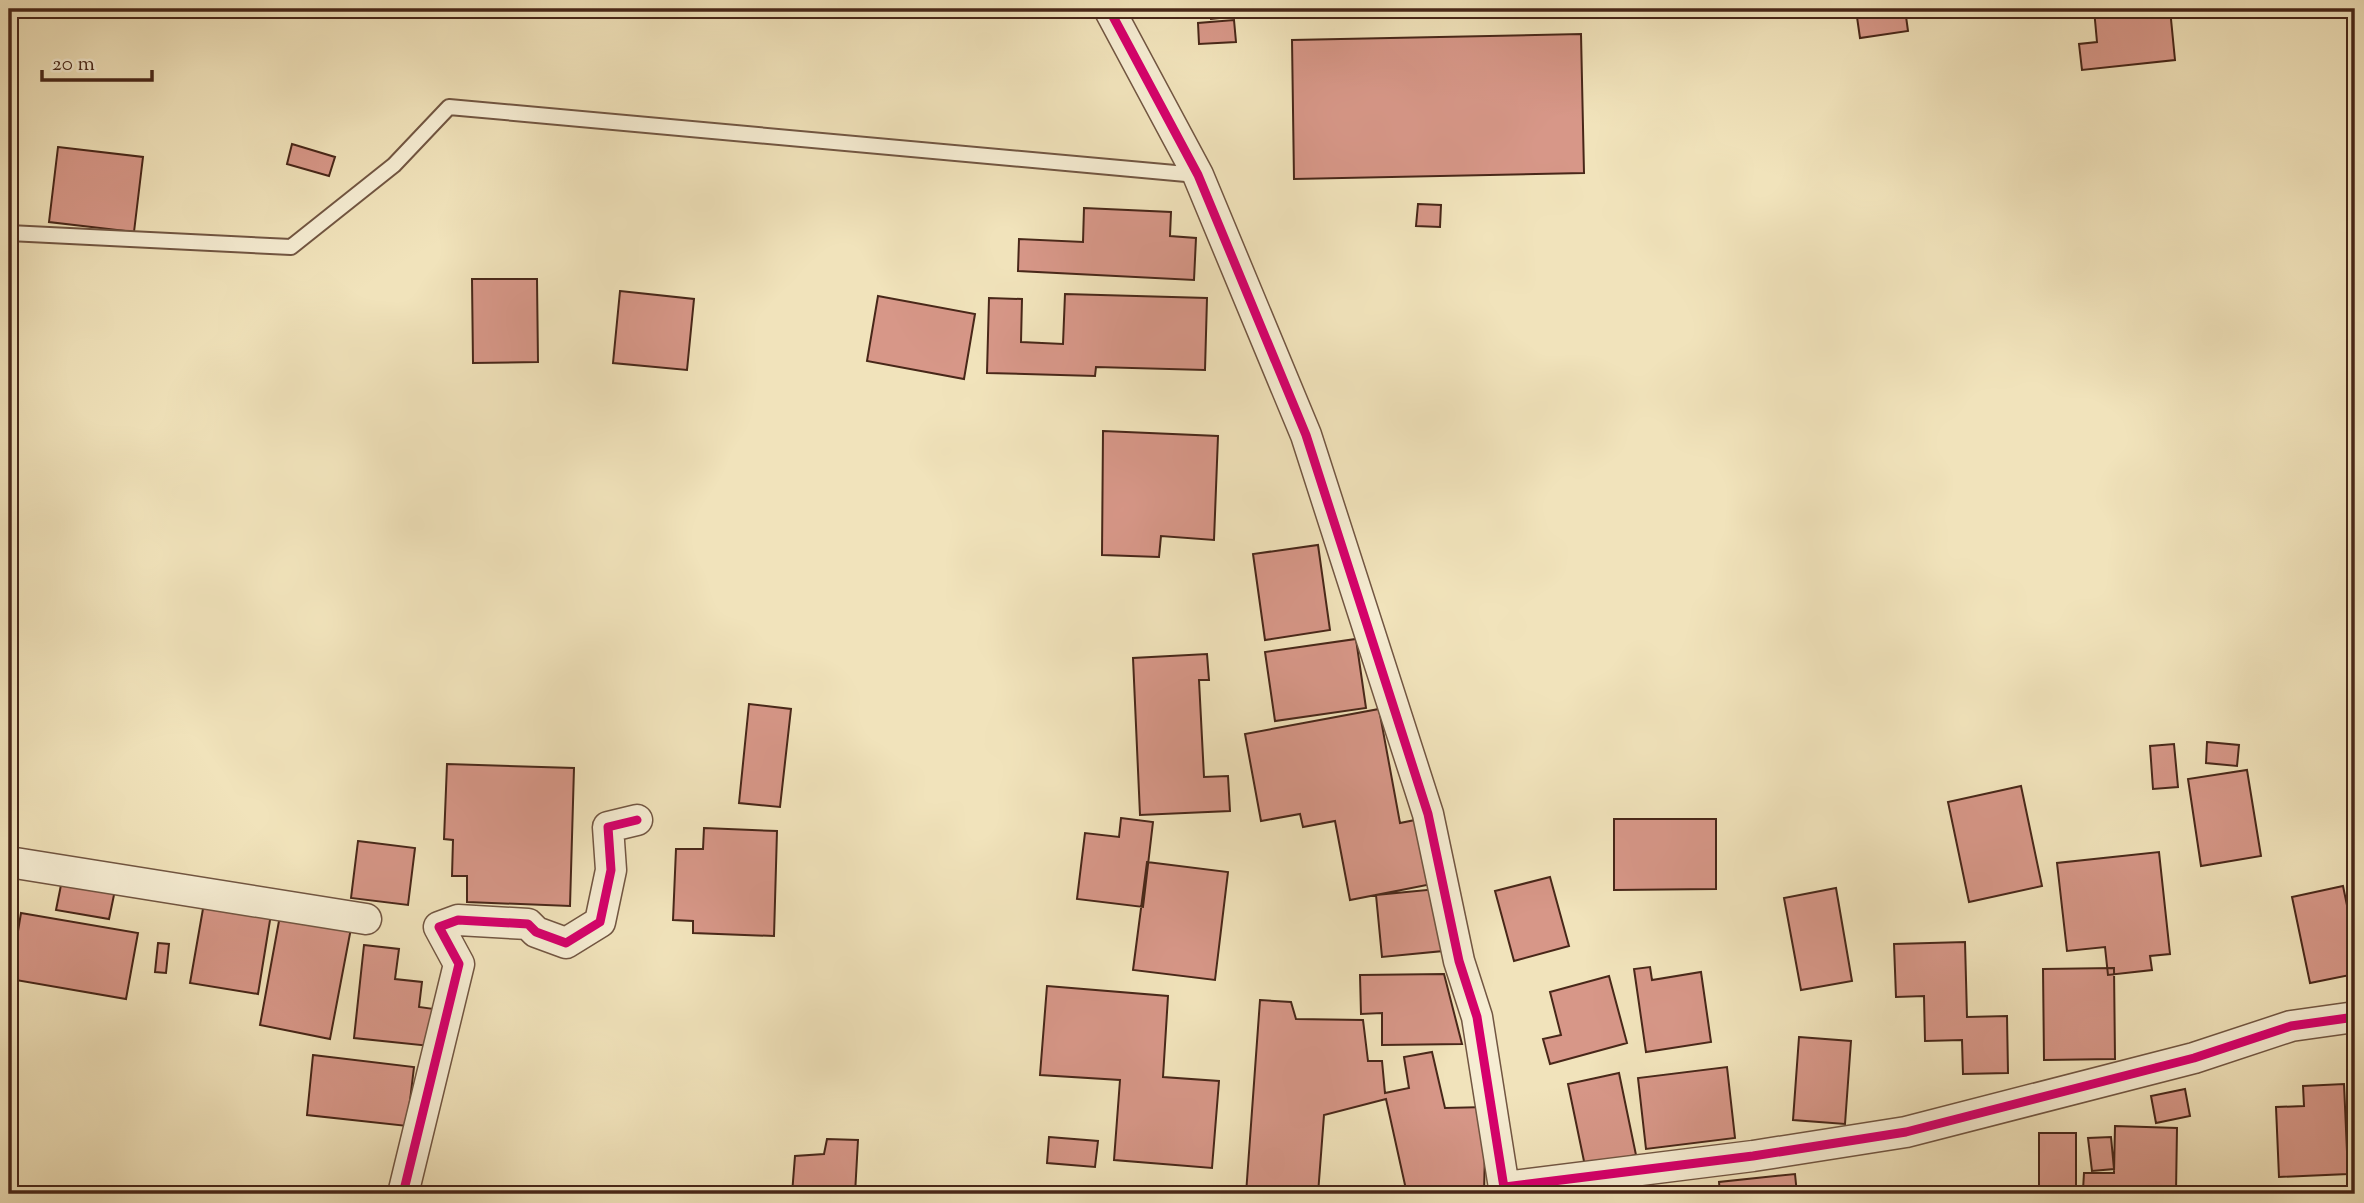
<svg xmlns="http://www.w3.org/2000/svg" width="2364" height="1203" font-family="'Sorts Mill Goudy',serif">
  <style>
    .building { fill: #d79788; stroke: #482719; stroke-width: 2 }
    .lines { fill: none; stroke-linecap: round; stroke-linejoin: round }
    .lane-casing { stroke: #725642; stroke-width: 18 }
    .street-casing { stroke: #725642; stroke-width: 33 }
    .lane { stroke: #f6edd3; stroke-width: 14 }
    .street { stroke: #f6edd3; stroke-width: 30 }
    .cycleway-casing { stroke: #f6edd3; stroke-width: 13 }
    .cycleway { stroke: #d6006c; stroke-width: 9 }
  </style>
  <rect width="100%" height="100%" fill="#f1e3bb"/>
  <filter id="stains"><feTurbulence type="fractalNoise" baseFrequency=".00286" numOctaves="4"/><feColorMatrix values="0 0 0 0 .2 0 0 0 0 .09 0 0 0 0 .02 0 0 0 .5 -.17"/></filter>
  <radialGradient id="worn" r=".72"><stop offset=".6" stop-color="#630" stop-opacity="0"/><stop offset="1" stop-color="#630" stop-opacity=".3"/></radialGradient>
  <path class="building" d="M 1210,9 L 1305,9 L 1211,19 Z
    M 1832,9 L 1905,9 L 1908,31 L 1860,38 L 1856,10 L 1833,13 Z
    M 2094,9 L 2170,9 L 2175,60 L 2082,70 L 2079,44 L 2097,42 Z
    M 1234,20 L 1236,42 L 1199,44 L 1198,23 Z
    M 1581,34 L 1584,173 L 1294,179 L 1292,40 Z
    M 292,144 L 335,157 L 329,176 L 287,164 Z
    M 58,147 L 143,157 L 134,232 L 49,222 Z
    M 1418,204 L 1441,205 L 1440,227 L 1416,226 Z
    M 1084,208 L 1171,212 L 1170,236 L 1196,238 L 1194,280 L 1018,271 L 1019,239 L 1083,242 Z
    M 472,279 L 537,279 L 538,362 L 473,363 Z
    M 620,291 L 694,299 L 687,370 L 613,363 Z
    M 1065,294 L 1207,298 L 1205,370 L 1096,367 L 1095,376 L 987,373 L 989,298 L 1022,299 L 1021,342 L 1063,344 Z
    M 878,296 L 975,314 L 964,379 L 867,361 Z
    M 1103,431 L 1218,436 L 1214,540 L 1161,536 L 1159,557 L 1102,555 Z
    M 1318,545 L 1330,630 L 1265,640 L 1253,554 Z
    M 1356,639 L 1366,708 L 1275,721 L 1265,652 Z
    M 1207,654 L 1209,680 L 1199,680 L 1204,777 L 1228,776 L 1230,811 L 1140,815 L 1133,658 Z
    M 749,704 L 791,709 L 780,807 L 739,803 Z
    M 1379,709 L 1400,823 L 1420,819 L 1432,884 L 1350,900 L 1335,821 L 1303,827 L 1300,814 L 1261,821 L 1245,734 Z
    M 2207,742 L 2239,745 L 2237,766 L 2206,763 Z
    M 2174,744 L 2178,787 L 2153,789 L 2150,746 Z
    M 447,764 L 574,768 L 570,906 L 467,902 L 467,876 L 452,876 L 453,840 L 444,839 Z
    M 2247,770 L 2261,856 L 2201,866 L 2188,779 Z
    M 2021,786 L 2042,886 L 1969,902 L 1948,802 Z
    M 1121,818 L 1153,822 L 1143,907 L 1077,899 L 1085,833 L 1119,837 Z
    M 1614,819 L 1716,819 L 1716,889 L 1614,890 Z
    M 704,828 L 777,831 L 774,936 L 693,933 L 693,921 L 673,920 L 676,849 L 703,849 Z
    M 358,841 L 415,848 L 408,905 L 351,898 Z
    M 2159,852 L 2170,954 L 2150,956 L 2152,970 L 2108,975 L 2105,947 L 2067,951 L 2057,863 Z
    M 1147,862 L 1228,872 L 1215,980 L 1133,970 Z
    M 1550,877 L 1569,946 L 1514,961 L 1495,891 Z
    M 62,880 L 115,890 L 109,919 L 56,910 Z
    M 2343,886 L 2355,944 L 2355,974 L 2310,983 L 2292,897 Z
    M 1836,888 L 1852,981 L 1801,990 L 1784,898 Z
    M 1437,889 L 1443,951 L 1382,957 L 1376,895 Z
    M 204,903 L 271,914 L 258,994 L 190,983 Z
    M 281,910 L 352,923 L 330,1039 L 260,1025 Z
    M 21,913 L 138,933 L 126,999 L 10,979 Z
    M 1965,942 L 1967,1017 L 2007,1016 L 2008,1073 L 1963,1074 L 1962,1040 L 1925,1041 L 1924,996 L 1896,997 L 1894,944 Z
    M 158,943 L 169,944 L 166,973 L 155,972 Z
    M 364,945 L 399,949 L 395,979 L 422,982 L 419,1007 L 434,1009 L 430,1046 L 354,1038 Z
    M 1650,967 L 1652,980 L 1701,972 L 1711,1042 L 1646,1052 L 1634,969 Z
    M 2114,968 L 2115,1059 L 2044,1060 L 2043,969 Z
    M 1444,974 L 1462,1044 L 1382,1045 L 1382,1013 L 1361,1014 L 1360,975 Z
    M 1609,976 L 1627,1043 L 1550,1064 L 1543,1039 L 1561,1035 L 1550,992 Z
    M 1047,986 L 1168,996 L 1163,1077 L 1219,1081 L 1212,1168 L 1114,1160 L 1120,1080 L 1040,1075 Z
    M 1260,1000 L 1291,1002 L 1296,1019 L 1363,1020 L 1368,1061 L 1382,1061 L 1385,1093 L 1409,1088 L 1404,1057 L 1432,1052 L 1445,1108 L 1486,1107 L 1484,1194 L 1407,1194 L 1386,1099 L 1324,1115 L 1318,1194 L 1246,1194 Z
    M 1799,1037 L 1851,1041 L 1845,1124 L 1793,1120 Z
    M 313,1055 L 414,1067 L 407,1126 L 307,1115 Z
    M 1727,1067 L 1735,1138 L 1646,1149 L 1638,1078 Z
    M 1619,1073 L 1636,1155 L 1585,1166 L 1568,1084 Z
    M 2344,1084 L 2348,1174 L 2279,1177 L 2276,1107 L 2304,1106 L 2303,1086 Z
    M 2185,1089 L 2190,1116 L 2156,1123 L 2151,1096 Z
    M 2115,1126 L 2177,1128 L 2176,1192 L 2083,1190 L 2084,1173 L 2114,1173 Z
    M 2039,1133 L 2076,1133 L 2076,1194 L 2039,1194 Z
    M 1049,1137 L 1098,1141 L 1095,1167 L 1047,1163 Z
    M 2111,1137 L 2114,1169 L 2092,1171 L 2088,1138 Z
    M 827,1139 L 858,1140 L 855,1194 L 792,1194 L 795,1156 L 824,1154 Z
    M 1795,1174 L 1797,1194 L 1720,1194 L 1719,1182 Z
    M 1634,1186 L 1635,1194 L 1577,1194 Z
    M 1671,1186 L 1693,1186 L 1693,1194 L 1671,1194 Z"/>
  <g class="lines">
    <g class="lane-casing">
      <path id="lane" d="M 9,233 L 291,247 L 394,165 L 449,107 L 1197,175"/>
    </g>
    <g class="street-casing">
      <path id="street" d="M 1109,9 L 1198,175 L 1306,435 L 1428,814 L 1459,961 L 1477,1017 L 1505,1194
        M 9,862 L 366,919
        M 1505,1187 L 1753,1156 L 1906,1132 L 2194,1058 L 2291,1026 L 2355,1017
        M 403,1194 L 459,964 L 439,927 L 458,920 L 528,924 L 536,932 L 566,943 L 600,922 L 611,870 L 608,827 L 637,820"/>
    </g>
    <use href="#lane" class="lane"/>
    <use href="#street" class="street"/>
    <g class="cycleway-casing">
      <path id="cycleway" d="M 1109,9 L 1198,175 L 1306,435 L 1428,814 L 1459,961 L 1477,1017 L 1505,1194
        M 1505,1187 L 1753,1156 L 1906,1132 L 2194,1058 L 2291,1026 L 2355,1017
        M 403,1194 L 459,964 L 439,927 L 458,920 L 528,924 L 536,932 L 566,943 L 600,922 L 611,870 L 608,827 L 637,820"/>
    </g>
    <use href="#cycleway" class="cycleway"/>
  </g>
  <rect width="2364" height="1203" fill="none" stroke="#f1e3bb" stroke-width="35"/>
  <rect x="10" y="10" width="2343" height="1182" fill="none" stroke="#482719" stroke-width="3.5"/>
  <rect x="18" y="18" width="2329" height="1168" fill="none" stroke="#482719" stroke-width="2"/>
  <path d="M42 70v10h110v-10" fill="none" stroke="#482719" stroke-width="3.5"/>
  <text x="52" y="70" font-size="21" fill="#482719" stroke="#f6edd3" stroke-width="5" paint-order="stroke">20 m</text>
  <rect width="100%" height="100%" filter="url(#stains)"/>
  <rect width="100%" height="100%" fill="url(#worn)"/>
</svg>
